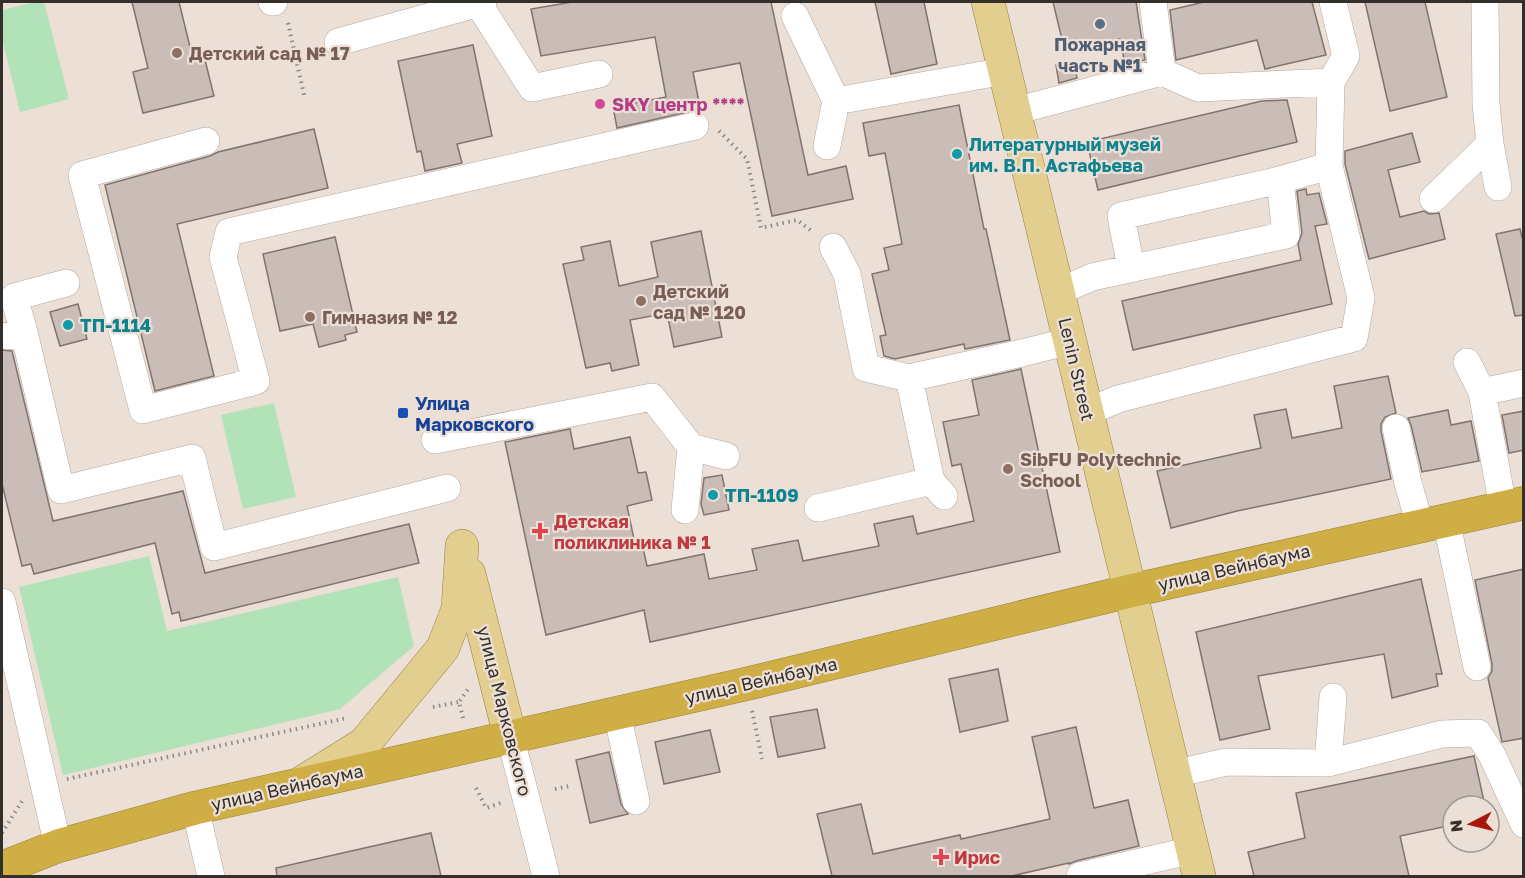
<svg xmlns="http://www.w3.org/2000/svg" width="1525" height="878" font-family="'Golos Text',sans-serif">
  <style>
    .green { fill: #b2e2b7 }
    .building { fill: #cabcb6; stroke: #81746e; stroke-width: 1.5 }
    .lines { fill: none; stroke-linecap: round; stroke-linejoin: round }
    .minor-casing { stroke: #b3a79e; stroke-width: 28 }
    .major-casing { stroke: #98823c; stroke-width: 34 }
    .highway-casing { stroke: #98823c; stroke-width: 34 }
    .path { stroke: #8f8780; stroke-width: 4; stroke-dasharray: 1.5 4.5; stroke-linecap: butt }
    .minor { stroke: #fff; stroke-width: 27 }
    .major { stroke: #e2ce8f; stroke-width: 33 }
    .highway { stroke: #ceae45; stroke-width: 33 }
    .service-dot { fill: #5c6f8a; stroke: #ecdfd6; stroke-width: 2 }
    .education-dot { fill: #8d6e63; stroke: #ecdfd6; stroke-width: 2 }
    .hotel-dot { fill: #d1479c; stroke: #ecdfd6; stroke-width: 2 }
    .culture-dot { fill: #0f9aa8; stroke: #ecdfd6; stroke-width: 2 }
    .transit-dot { fill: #1a4fb4; stroke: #ecdfd6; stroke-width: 2 }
    .health-dot { fill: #e0444e; stroke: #ecdfd6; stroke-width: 2 }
    .labels { text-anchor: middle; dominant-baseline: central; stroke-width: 4.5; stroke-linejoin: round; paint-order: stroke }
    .service-label { font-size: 18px; font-weight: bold; fill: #4e5e75; stroke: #ecdfd6 }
    .education-label { font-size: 18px; font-weight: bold; fill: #785e54; stroke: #ecdfd6; text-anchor: start }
    .hotel-label { font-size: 18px; font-weight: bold; fill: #b23c85; stroke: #ecdfd6; text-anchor: start }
    .culture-label { font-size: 18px; font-weight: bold; fill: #0d838f; stroke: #ecdfd6; text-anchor: start }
    .street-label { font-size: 18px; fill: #332f2b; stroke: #ecdfd6 }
    .transit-label { font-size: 18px; font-weight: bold; fill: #164399; stroke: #ecdfd6; text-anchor: start }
    .health-label { font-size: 18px; font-weight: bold; fill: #be3a42; stroke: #ecdfd6; text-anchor: start }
  </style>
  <rect width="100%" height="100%" fill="#ecdfd6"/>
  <path class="green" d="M 36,2 L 44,2 L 69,99 L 20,112 L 2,38 L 2,10 Z
    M 274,403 L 296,497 L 243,509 L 221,415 Z
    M 149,556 L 167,631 L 398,577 L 414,646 L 340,709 L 63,775 L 19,587 Z"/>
  <path class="building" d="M 132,2 L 179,2 L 193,59 L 204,56 L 214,96 L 143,113 L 133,72 L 148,68 Z
    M 572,2 L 771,2 L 808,175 L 846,166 L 853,199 L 772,216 L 740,63 L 693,72 L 701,112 L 692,111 L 617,128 L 613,107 L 666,97 L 655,37 L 541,56 L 531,9 Z
    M 875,2 L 924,2 L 937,64 L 891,74 Z
    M 1053,2 L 1136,2 L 1145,60 L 1125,64 L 1120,39 L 1065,52 Z
    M 1204,2 L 1312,2 L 1326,55 L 1265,69 L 1257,40 L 1176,60 L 1170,10 Z
    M 1365,2 L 1425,2 L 1447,97 L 1390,111 Z
    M 473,45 L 492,136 L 457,144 L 462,163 L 425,171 L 421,151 L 417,152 L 398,61 Z
    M 1074,62 L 1077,78 L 1059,83 L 1056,65 Z
    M 1287,100 L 1297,142 L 1098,190 L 1087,142 L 1262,101 Z
    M 959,105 L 984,229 L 986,229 L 1010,340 L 965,349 L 964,344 L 895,359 L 884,356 L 880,336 L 886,335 L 872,274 L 889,270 L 884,248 L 902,244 L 885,153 L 869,156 L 863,123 Z
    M 314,129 L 328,188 L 177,224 L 214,376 L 155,391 L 105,185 L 210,156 L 218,152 Z
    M 1412,133 L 1420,162 L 1388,170 L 1400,217 L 1424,211 L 1429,214 L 1439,213 L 1445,239 L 1369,259 L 1345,164 L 1345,151 Z
    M 1306,189 L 1307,195 L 1319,193 L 1327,224 L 1315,226 L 1332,304 L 1133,350 L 1122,301 L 1301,260 L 1298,244 L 1302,233 L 1297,191 Z
    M 1520,229 L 1524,245 L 1524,315 L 1515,316 L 1496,234 Z
    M 701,231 L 722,337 L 674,347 L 667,313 L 630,320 L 639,365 L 612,371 L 610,363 L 586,368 L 563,264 L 584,260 L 581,247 L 610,241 L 619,286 L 658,277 L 651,242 Z
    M 335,237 L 357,332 L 345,335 L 346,340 L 319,347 L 313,324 L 280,331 L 263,254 Z
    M 78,304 L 87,339 L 60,346 L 50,312 Z
    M 2,350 L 12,351 L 53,521 L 183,491 L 205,573 L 409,524 L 419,563 L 181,621 L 179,612 L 172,614 L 155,543 L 34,574 L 31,564 L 22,566 L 2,484 Z
    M 1021,369 L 1060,552 L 650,642 L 644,610 L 546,635 L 505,442 L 570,429 L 574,449 L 630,437 L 638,473 L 646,472 L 652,500 L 627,506 L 635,544 L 642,543 L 647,566 L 704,554 L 709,579 L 757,570 L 752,549 L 798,540 L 803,561 L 879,546 L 874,524 L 913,516 L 917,534 L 974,521 L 961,464 L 952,466 L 943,422 L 979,415 L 972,380 Z
    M 1388,376 L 1396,413 L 1385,417 L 1381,424 L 1381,431 L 1391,479 L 1237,511 L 1171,528 L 1157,471 L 1261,448 L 1254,415 L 1286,409 L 1292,438 L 1342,428 L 1334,386 Z
    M 1448,410 L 1451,425 L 1471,421 L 1479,461 L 1422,472 L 1411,425 L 1408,418 Z
    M 1524,411 L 1524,450 L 1509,453 L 1502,415 Z
    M 722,475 L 729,510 L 704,515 L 701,504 L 704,478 Z
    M 1524,569 L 1524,738 L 1502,742 L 1488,678 L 1492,671 L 1492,664 L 1475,580 Z
    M 1421,579 L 1442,674 L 1436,674 L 1438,686 L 1392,698 L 1384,654 L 1258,676 L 1270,729 L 1220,740 L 1196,632 Z
    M 998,669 L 1008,721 L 960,732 L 949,679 Z
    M 817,709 L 825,748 L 778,757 L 770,717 Z
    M 1076,727 L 1094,808 L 1128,800 L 1139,846 L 1076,861 L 1069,864 L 1069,863 L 1011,876 L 832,876 L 817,814 L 861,804 L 873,854 L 960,835 L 961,839 L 1050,819 L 1032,737 Z
    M 710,730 L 720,772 L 664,784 L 655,742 Z
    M 609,752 L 621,804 L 628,814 L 590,823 L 576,760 Z
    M 1474,756 L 1485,806 L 1453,806 L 1453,825 L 1400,836 L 1409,876 L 1254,876 L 1248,852 L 1305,838 L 1296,793 Z
    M 431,833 L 441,876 L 277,876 L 276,868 Z"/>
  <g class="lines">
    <g class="minor-casing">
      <path id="minor" d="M 272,2 L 274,2
        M 1153,2 L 1162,72
        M 478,3 L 532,88 L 599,74
        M 795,16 L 836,101 L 1005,71
        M 338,42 L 483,2
        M 1331,82 L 1346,56 L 1333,2
        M 1015,111 L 1162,72 L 1198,88 L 1331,82 L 1329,166 L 1280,180
        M 206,141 L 82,175 L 143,410 L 256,381 L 223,257 L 229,232 L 695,126
        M 1490,144 L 1498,187
        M 827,146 L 836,101
        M 1433,199 L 1490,144 L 1486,104 L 1485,2
        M 833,247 L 847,274 L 866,368 L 909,378
        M 1058,292 L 1092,277 L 1286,235 L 1280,180 L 1121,216 L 1131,268
        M 24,332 L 14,297 L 66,283
        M 8,336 L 24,332 L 61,490 L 192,458 L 214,547 L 447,488
        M 1467,362 L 1482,392 L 1503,507
        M 1482,392 L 1524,383
        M 1087,412 L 1118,399 L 1354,338 L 1361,298 L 1329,166
        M 1396,428 L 1408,483 L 1420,525
        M 435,440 L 652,397 L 691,447 L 685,510
        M 691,447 L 726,456
        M 944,496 L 931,481 L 909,378 L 1022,353 L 1070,341
        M 818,508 L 931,481
        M 1446,520 L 1477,667
        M 2,602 L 58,846
        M 617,713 L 636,801
        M 510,736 L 546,876
        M 1328,763 L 1333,697
        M 1174,774 L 1226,762 L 1328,763 L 1442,734 L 1478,733 L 1492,755 L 1524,824
        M 195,808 L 211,876
        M 1080,876 L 1193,850"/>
    </g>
    <g class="major-casing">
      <path id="major" d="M 988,2 L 1199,876
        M 469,574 L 510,736
        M 303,782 L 364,744 L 443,648 L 458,609 L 462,546"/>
    </g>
    <g class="highway-casing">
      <path id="highway" d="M 2,868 L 58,846 L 195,808 L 746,684 L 1130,591 L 1524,503"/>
    </g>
    <path class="path" d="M 288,23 L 305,99
      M 719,131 L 747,159 L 761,228 L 797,220 L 813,232
      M 433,707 L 459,702
      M 752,711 L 762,759
      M 463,718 L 459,702 L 468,689
      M 67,779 L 347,718
      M 476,788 L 486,808 L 501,803
      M 555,789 L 569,786
      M 2,833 L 22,801"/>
    <use href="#minor" class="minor"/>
    <use href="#major" class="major"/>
    <use href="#highway" class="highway"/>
  </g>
  <circle class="service-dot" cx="1100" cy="24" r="6"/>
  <g class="education-dot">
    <circle cx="177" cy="53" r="6"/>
    <circle cx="641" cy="301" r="6"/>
    <circle cx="310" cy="317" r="6"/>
    <circle cx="1008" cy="469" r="6"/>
  </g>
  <circle class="hotel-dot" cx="600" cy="104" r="6"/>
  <g class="culture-dot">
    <circle cx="957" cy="154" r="6"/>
    <circle cx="68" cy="325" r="6"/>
    <circle cx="713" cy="495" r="6"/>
  </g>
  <rect class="transit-dot" x="397" y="407" width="12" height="12" rx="3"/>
  <g class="health-dot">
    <path d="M537 522h6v6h6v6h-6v6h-6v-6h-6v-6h6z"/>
    <path d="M938 848h6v6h6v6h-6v6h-6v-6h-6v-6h6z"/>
  </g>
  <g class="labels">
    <g class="service-label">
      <text x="1100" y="44">Пожарная<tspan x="1100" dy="21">часть №1</tspan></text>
    </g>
    <g class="education-label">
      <text x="189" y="53">Детский сад № 17</text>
      <text x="653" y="291">Детский<tspan x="653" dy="21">сад № 120</tspan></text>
      <text x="322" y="317">Гимназия № 12</text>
      <text x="1020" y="459">SibFU Polytechnic<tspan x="1020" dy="21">School</tspan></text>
    </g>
    <g class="hotel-label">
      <text x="612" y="104">SKY центр ****</text>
    </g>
    <g class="culture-label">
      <text x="969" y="144">Литературный музей<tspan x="969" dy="21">им. В.П. Астафьева</tspan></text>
      <text x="80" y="325">ТП-1114</text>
      <text x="725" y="495">ТП-1109</text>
    </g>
    <g class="street-label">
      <text transform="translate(1077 369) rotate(77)">Lenin Street</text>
      <text transform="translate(1234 567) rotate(-13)">улица Вейнбаума</text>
      <text transform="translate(761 680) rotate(-13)">улица Вейнбаума</text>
      <text transform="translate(505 711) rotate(76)">улица Марковского</text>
      <text transform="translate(287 787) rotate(-13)">улица Вейнбаума</text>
    </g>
    <g class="transit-label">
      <text x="415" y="403">Улица<tspan x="415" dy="21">Марковского</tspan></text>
    </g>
    <g class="health-label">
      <text x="554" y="521">Детская<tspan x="554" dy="21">поликлиника № 1</tspan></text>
      <text x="954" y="857">Ирис</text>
    </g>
  </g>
  <rect width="1525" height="878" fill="none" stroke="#332f2b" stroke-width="6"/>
  <g transform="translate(1471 824) rotate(263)"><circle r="28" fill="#ecdfd6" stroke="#a29992" stroke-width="1.5"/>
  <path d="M0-4.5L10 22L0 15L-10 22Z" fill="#a91808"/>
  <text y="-9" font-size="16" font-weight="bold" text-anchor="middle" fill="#332f2b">N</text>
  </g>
</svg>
